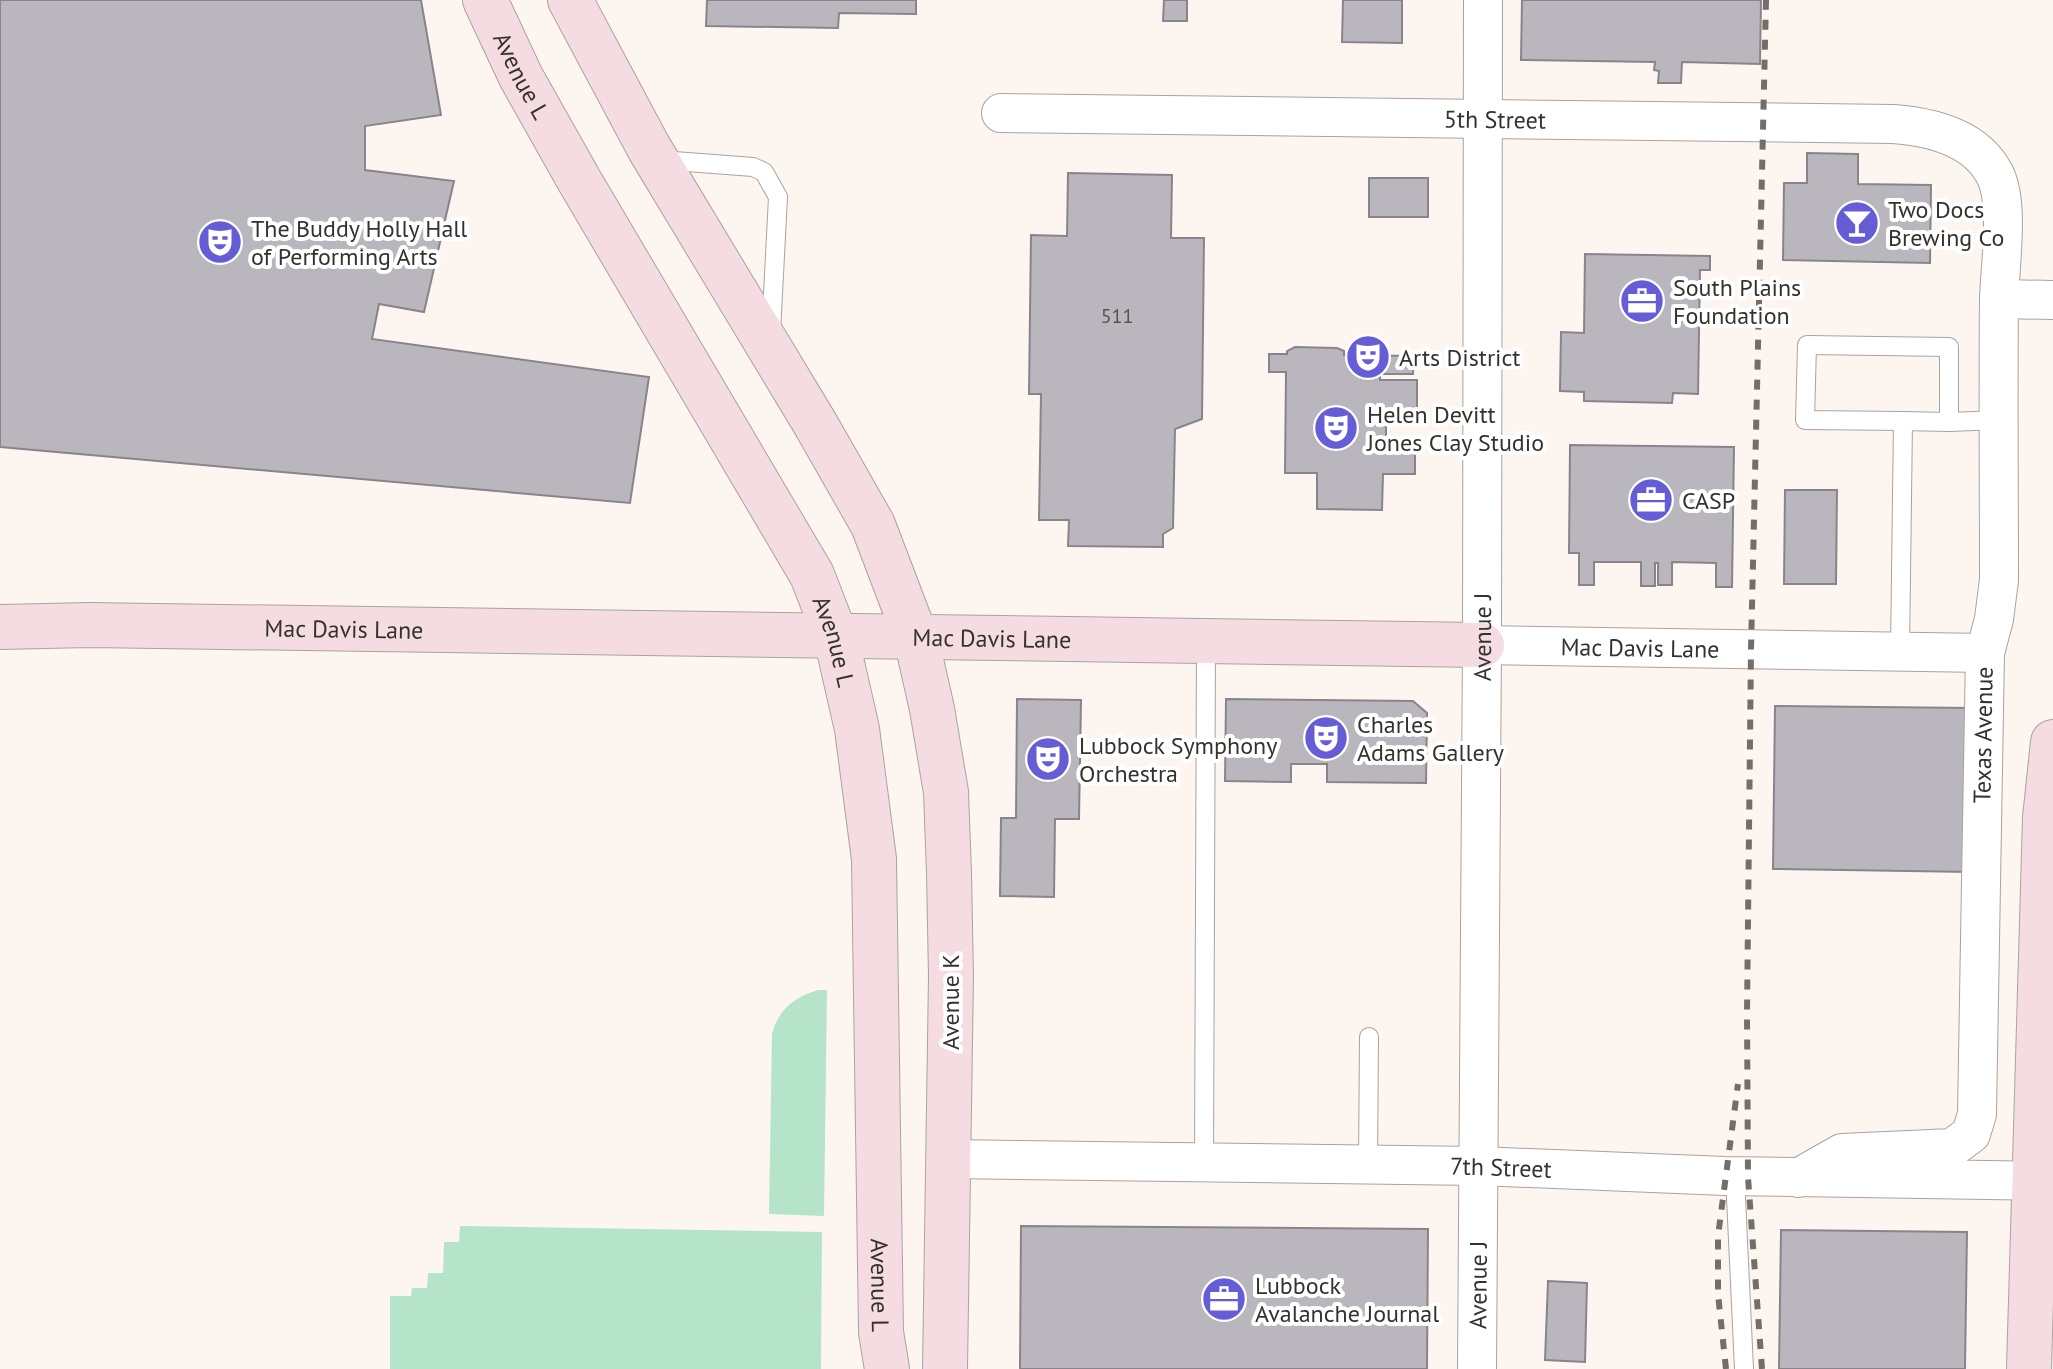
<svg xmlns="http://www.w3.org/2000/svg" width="2053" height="1369" font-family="'PT Sans',sans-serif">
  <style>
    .green { fill: #b5e4cb }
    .building { fill: #bab6bd; stroke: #89848b; stroke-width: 2 }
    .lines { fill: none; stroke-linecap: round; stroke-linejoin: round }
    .lane-casing { stroke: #a9a39d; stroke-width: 20 }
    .street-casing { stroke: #a9a39d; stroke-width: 40 }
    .secondary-casing { stroke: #a9a39d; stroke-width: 46 }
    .lane { stroke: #fff; stroke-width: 18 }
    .street { stroke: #fff; stroke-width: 38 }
    .secondary { stroke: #f5dce2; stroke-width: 44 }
    .rail { stroke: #726f6b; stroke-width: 6; stroke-dasharray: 10 10; stroke-linecap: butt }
    .labels { text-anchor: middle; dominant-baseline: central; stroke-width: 8; stroke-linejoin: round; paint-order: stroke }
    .number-label { font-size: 20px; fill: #565352 }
    .street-label { font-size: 24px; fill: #34322f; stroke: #fff }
    .poi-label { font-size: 24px; fill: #34322f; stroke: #fff; text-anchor: start }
  </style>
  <rect width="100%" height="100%" fill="#fdf6f0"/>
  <path class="green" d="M 818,990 L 827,990 L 824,1216 L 769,1214 L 772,1034 C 778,1010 794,997 818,990 Z
    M 460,1226 L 822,1232 L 821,1369 L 390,1369 L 390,1296 L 411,1296 L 412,1288 L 427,1288 L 428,1273 L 443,1273 L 444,1242 L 459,1242 Z"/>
  <path class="building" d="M 0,0 L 421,0 L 441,115 L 365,126 L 365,170 L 454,181 L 424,312 L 379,304 L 372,339 L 649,377 L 630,503 L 0,447 Z
    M 707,0 L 916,0 L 916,14 L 839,13 L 838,28 L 706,26 Z
    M 1164,0 L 1187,0 L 1187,21 L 1163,21 Z
    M 1343,0 L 1402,0 L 1402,43 L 1342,42 Z
    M 1522,0 L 1761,0 L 1760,64 L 1682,62 L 1681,83 L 1658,83 L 1659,71 L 1654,70 L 1655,62 L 1521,60 Z
    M 1807,153 L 1858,154 L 1858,184 L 1931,185 L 1930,263 L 1783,260 L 1784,183 L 1807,183 Z
    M 1068,173 L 1172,175 L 1171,238 L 1204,238 L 1202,419 L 1175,429 L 1173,528 L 1163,534 L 1163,547 L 1068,546 L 1069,520 L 1039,520 L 1041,394 L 1029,394 L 1031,235 L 1067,236 Z
    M 1369,178 L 1428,178 L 1428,217 L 1369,217 Z
    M 1585,254 L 1710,256 L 1710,270 L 1700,270 L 1698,394 L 1673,393 L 1672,403 L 1584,401 L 1584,392 L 1560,391 L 1561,332 L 1584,333 Z
    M 1295,347 L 1337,348 L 1344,351 L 1344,355 L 1414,356 L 1413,374 L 1380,374 L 1380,380 L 1417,380 L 1417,413 L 1386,412 L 1386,443 L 1415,442 L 1415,474 L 1383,474 L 1382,510 L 1317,509 L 1317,473 L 1285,473 L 1286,372 L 1269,372 L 1269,354 L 1287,354 L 1287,351 Z
    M 1570,445 L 1734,447 L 1732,587 L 1716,587 L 1716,563 L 1672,562 L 1672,585 L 1658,585 L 1658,563 L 1655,563 L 1655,586 L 1641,586 L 1641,562 L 1594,562 L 1594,585 L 1579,585 L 1579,553 L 1569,553 Z
    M 1785,490 L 1837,490 L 1836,584 L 1784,584 Z
    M 1017,699 L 1081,700 L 1079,819 L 1055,819 L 1054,897 L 1000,896 L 1001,818 L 1016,818 Z
    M 1226,699 L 1413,701 L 1427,713 L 1426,783 L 1327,782 L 1327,764 L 1291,764 L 1291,782 L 1225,781 Z
    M 1775,706 L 1973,708 L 1971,872 L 1773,869 Z
    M 1021,1226 L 1428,1229 L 1427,1369 L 1020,1369 Z
    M 1781,1230 L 1967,1232 L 1965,1369 L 1779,1369 Z
    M 1548,1281 L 1587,1283 L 1585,1362 L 1545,1360 Z"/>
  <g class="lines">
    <g class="lane-casing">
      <path id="lane" d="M 661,160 L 753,167 L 764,172 L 778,197 L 771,333
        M 1949,422 L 1999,420
        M 1900,652 L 1903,421 L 1805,420 L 1807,345 L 1949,347 L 1949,422 L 1903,421
        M 1204,1163 L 1206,641
        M 1368,1165 L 1369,1037
        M 1735,1176 L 1744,1369"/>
    </g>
    <g class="street-casing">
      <g id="street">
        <path id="s1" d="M 1001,113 L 1893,124 C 1933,127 1978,138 1996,177 C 2009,206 2000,266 1999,299 C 1998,392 1999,486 1999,580 L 1994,619 L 1985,653 L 1977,1114 L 1971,1134 L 1952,1148 L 1842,1153 L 1798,1178"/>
        <path d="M 1999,299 L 2053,300"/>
        <path id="s2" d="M 1482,645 L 1985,653"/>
        <path id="s3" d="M 949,1159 L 1479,1166 L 1725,1176 L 2053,1181"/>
        <path id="s4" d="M 1477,1369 L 1482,645 L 1483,0"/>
      </g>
    </g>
    <g class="secondary-casing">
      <g id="secondary">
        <path id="s5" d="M 485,0 L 521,77 L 579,180 L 812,575 L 836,637 L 857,729 L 874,859 L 881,1332 L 887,1369"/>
        <path d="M 570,0 L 649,148 L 816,425 L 873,525 L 916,638 L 932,709 L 946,792 L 949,873 L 951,976 L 945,1369"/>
        <path id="s6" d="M 0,627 L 90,625 L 1482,645"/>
        <path d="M 2029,1369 L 2045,818 L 2053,742"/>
      </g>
    </g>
    <use href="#lane" class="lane"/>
    <use href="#street" class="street"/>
    <use href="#secondary" class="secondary"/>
    <path class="rail" d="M 1726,1369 L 1718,1294 L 1718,1236 L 1738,1084
      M 1762,1369 L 1748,1177 L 1747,1013 L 1751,649 L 1766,0"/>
  </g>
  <defs>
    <g id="bar-disc" transform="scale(2.3)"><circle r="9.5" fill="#645dd6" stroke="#fff"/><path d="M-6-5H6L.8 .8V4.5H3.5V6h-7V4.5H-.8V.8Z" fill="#fff"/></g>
    <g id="theatre-disc" transform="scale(2.3)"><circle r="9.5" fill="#645dd6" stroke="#fff"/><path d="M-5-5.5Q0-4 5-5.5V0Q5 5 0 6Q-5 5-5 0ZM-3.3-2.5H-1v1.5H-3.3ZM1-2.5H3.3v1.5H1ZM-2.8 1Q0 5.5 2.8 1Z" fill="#fff"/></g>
    <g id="office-disc" transform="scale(2.3)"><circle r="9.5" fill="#645dd6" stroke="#fff"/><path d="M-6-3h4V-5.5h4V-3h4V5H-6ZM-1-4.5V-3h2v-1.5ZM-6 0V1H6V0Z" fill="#fff"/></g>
  </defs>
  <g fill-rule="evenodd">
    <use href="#bar-disc" x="1857" y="223"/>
    <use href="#theatre-disc" x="220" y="242"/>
    <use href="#office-disc" x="1642" y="301"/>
    <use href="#theatre-disc" x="1368" y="357"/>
    <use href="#theatre-disc" x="1336" y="428"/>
    <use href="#office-disc" x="1651" y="500"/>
    <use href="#theatre-disc" x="1326" y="738"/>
    <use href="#theatre-disc" x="1048" y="759"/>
    <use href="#office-disc" x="1224" y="1299"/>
  </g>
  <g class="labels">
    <g class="number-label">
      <text x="1117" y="316">511</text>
    </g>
    <g class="street-label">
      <text stroke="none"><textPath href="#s5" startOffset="84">Avenue L</textPath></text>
      <text stroke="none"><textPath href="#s1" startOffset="494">5th Street</textPath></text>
      <text stroke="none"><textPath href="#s6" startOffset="344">Mac Davis Lane</textPath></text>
      <text stroke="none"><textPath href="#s4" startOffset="732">Avenue J</textPath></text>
      <text stroke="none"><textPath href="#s6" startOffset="992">Mac Davis Lane</textPath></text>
      <text stroke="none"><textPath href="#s5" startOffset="732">Avenue L</textPath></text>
      <text stroke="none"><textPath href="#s2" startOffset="158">Mac Davis Lane</textPath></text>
      <text transform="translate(1983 735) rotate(-89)">Texas Avenue</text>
      <text transform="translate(950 1002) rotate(-90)">Avenue K</text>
      <text stroke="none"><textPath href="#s3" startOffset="552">7th Street</textPath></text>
      <text stroke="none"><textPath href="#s4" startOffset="84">Avenue J</textPath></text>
      <text stroke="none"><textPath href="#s5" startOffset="1380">Avenue L</textPath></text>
    </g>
    <g class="poi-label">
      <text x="1888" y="209">Two Docs<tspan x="1888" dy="28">Brewing Co</tspan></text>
      <text x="251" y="228">The Buddy Holly Hall<tspan x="251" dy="28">of Performing Arts</tspan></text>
      <text x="1673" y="287">South Plains<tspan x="1673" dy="28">Foundation</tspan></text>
      <text x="1399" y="357">Arts District</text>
      <text x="1367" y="414">Helen Devitt<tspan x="1367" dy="28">Jones Clay Studio</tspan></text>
      <text x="1682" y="500">CASP</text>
      <text x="1357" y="724">Charles<tspan x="1357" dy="28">Adams Gallery</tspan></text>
      <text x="1079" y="745">Lubbock Symphony<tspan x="1079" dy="28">Orchestra</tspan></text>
      <text x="1255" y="1285">Lubbock<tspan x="1255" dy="28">Avalanche Journal</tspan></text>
    </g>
  </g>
</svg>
